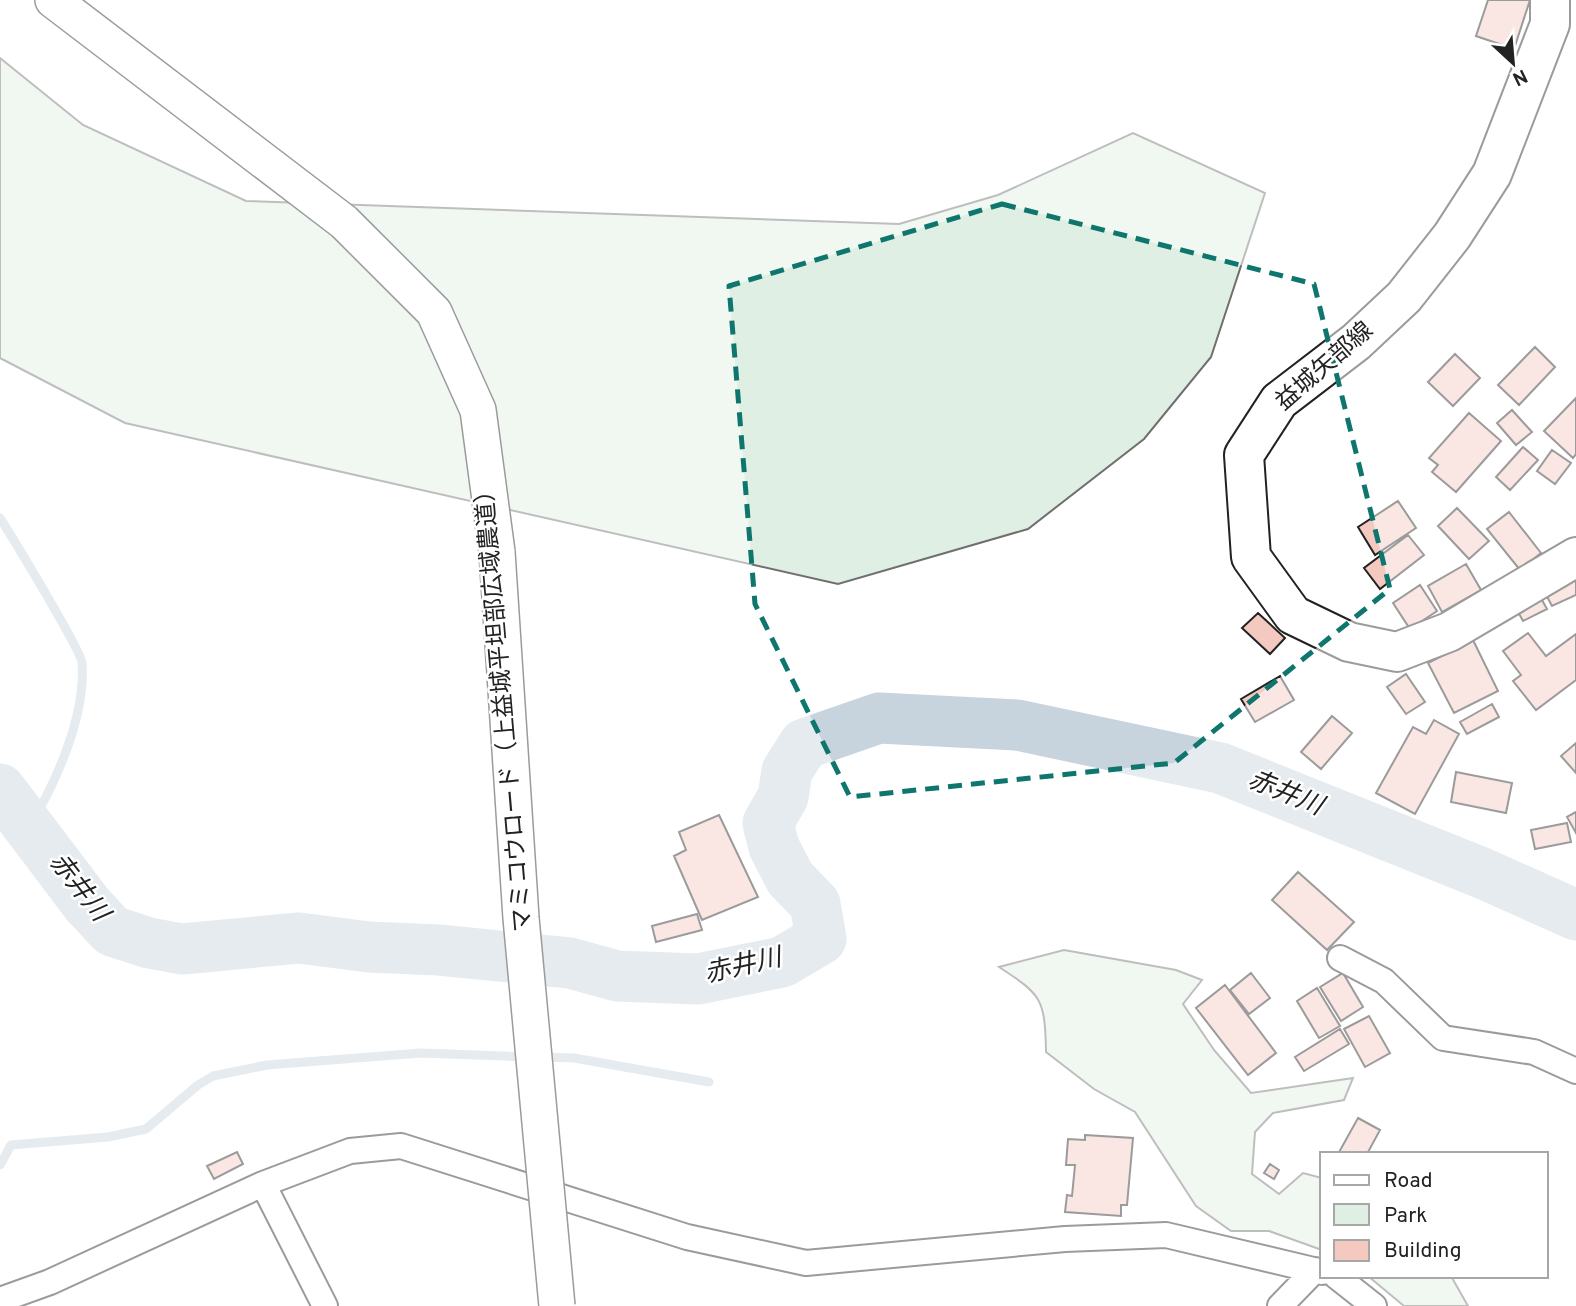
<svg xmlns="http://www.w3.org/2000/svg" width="1576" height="1306" font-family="Overpass,'Noto Sans JP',sans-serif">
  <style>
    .green { fill: #e0efe3; stroke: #6f6f6f; stroke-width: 2 }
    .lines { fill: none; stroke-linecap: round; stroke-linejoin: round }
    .stream { stroke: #c7d3dd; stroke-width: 9 }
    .river { stroke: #c7d3dd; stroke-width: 51 }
    .building { fill: #f3c9c0; stroke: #222; stroke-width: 2 }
    .street-casing { stroke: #222; stroke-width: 28 }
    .secondary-casing { stroke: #222; stroke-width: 38 }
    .primary-casing { stroke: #222; stroke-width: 42 }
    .street { stroke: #fff; stroke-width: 24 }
    .secondary { stroke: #fff; stroke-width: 35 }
    .primary { stroke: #fff; stroke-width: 38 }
    .secondary-bridge-casing { stroke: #222; stroke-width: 38; stroke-linecap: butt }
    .secondary-bridge { stroke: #fff; stroke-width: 35 }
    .marked { fill: none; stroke: #0f766e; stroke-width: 5; stroke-dasharray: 14 9; stroke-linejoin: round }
    .labels { text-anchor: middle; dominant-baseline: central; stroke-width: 5; stroke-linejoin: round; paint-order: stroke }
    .street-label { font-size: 24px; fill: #222; stroke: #fff }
    .water-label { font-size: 26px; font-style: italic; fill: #222; stroke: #fff }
  </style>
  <rect width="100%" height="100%" fill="#fff"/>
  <path class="green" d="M 0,58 L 83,125 L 246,201 L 899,224 L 998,195 L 1133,133 L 1265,193 L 1211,357 L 1144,439 L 1028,529 L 838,584 L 125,423 L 0,358 Z
    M 1064,950 L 1176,970 L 1202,980 L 1183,1004 L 1214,1050 L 1251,1093 L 1353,1078 L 1344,1100 L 1273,1113 L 1255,1132 L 1252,1174 L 1279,1194 L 1303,1173 L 1322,1178 L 1322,1250 L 1269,1231 L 1231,1231 L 1196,1206 L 1135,1112 L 1094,1089 L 1046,1052 C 1045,999 1042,995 999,967 Z
    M 1368,1276 L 1451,1276 L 1468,1306 L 1404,1306 Z"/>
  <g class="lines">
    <path class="stream" d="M 0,518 C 12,537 81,650 82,663 C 86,716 56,782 30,826
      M 541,1057 L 574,1058 L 709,1082
      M 0,1165 L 11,1145 L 108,1137 L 146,1129 L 198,1085 L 213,1076 L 267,1065 L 421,1053 L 527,1057"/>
    <path class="river" d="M 0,789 L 87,904 L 112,931 L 149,943 L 182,949 L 299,938 L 369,947 L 439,950 L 570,963 L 617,976 L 698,979 L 782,962 L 821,939 L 815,904 L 790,878 L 774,847 L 768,823 L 783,797 L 787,771 L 804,744 L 879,718 L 1017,725 L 1220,768 L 1482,873 L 1576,915"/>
  </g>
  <path class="building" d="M 1488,0 L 1530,0 L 1514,49 L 1476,36 Z
    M 1535,347 L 1555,367 L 1519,405 L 1498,385 Z
    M 1455,354 L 1480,378 L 1453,406 L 1428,382 Z
    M 1576,398 L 1576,454 L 1573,458 L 1544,431 Z
    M 1512,410 L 1532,432 L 1516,445 L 1497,423 Z
    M 1469,413 L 1501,441 L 1456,492 L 1432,472 L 1438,465 L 1429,458 Z
    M 1523,447 L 1538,460 L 1510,490 L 1496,477 Z
    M 1552,450 L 1571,463 L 1555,484 L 1537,471 Z
    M 1398,501 L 1416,528 L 1375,555 L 1358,527 Z
    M 1457,508 L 1489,541 L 1469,559 L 1438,526 Z
    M 1509,512 L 1541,553 L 1520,570 L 1487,529 Z
    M 1408,535 L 1424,555 L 1380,589 L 1364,568 Z
    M 1466,564 L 1481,590 L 1442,612 L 1428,586 Z
    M 1576,573 L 1576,595 L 1552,606 L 1543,589 Z
    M 1420,585 L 1437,611 L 1410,629 L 1393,603 Z
    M 1537,591 L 1547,609 L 1523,621 L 1513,603 Z
    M 1258,613 L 1285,638 L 1270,654 L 1242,628 Z
    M 1528,633 L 1546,656 L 1576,634 L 1576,680 L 1536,710 L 1513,681 L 1521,675 L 1503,651 Z
    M 1473,640 L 1498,691 L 1454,713 L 1428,663 Z
    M 1406,674 L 1425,702 L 1406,714 L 1387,687 Z
    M 1280,676 L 1294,700 L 1255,722 L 1241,699 Z
    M 1492,704 L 1499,717 L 1467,734 L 1460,722 Z
    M 1332,716 L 1352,733 L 1321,769 L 1301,752 Z
    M 1434,720 L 1459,734 L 1415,814 L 1376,793 L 1413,727 L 1426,734 Z
    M 1576,743 L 1576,773 L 1561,756 Z
    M 1456,772 L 1512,783 L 1506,813 L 1451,802 Z
    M 1576,812 L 1576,833 L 1567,817 Z
    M 719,815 L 758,897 L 702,920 L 674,856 L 686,850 L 679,832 Z
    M 1567,823 L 1571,842 L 1535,849 L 1531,830 Z
    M 1298,872 L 1354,922 L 1327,950 L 1272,900 Z
    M 697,914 L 702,930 L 656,942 L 652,926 Z
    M 1251,973 L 1270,998 L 1249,1014 L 1230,990 Z
    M 1343,973 L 1363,1007 L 1341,1021 L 1320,987 Z
    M 1225,985 L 1276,1053 L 1248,1075 L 1196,1008 Z
    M 1317,988 L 1340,1026 L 1319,1038 L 1297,1001 Z
    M 1369,1016 L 1390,1053 L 1365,1067 L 1344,1029 Z
    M 1340,1029 L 1349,1044 L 1304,1071 L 1295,1057 Z
    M 1358,1118 L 1380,1130 L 1367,1154 L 1338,1154 Z
    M 1085,1135 L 1133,1138 L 1127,1205 L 1121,1205 L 1121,1216 L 1065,1212 L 1067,1195 L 1072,1196 L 1075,1165 L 1066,1165 L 1068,1139 L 1085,1140 Z
    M 237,1152 L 243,1164 L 214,1179 L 207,1166 Z
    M 1270,1164 L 1279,1170 L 1274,1179 L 1264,1173 Z"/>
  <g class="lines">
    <g class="street-casing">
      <path id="street" d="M 1340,958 L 1384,981 L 1443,1038 L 1534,1052 L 1576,1071
        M 263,1184 L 325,1306
        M 1336,1276 L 1374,1306
        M 0,1300 L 50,1282 L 263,1184 L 350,1151 L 401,1146 L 687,1237 L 806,1263 L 1065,1239 L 1166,1235 L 1322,1272
        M 1280,1306 L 1315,1270"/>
    </g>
    <g class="secondary-casing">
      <path id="secondary" d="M 53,0 L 344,222 L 434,312 L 478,410 L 497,552"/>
    </g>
    <g class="primary-casing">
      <path id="primary" d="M 1550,0 L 1550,24 L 1492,174 L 1452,236 L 1404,297 L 1356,342 L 1279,401 L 1244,455 L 1251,557 L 1293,615 L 1349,642 L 1397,652 L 1449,632 L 1576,557"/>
    </g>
    <use href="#street" class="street"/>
    <use href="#secondary" class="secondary"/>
    <use href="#primary" class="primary"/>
    <g class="secondary-bridge-casing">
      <path id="secondary-bridge" d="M 497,552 L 521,918 L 557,1306"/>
    </g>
    <use href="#secondary-bridge" class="secondary-bridge"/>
  </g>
  <path d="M0 0H1576V1306H0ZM 1002,204 L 1314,284 L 1390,589 L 1174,763 L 850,797 L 755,604 L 729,286 Z" fill="#fff" fill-opacity=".55" fill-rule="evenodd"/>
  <path class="marked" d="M 1002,204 L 1314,284 L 1390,589 L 1174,763 L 850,797 L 755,604 L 729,286 Z"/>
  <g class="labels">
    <g class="street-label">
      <text transform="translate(1325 367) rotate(-41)">益城矢部線</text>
      <text transform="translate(505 705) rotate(-95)">マミコウロード（上益城平坦部広域農道）</text>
    </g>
    <g class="water-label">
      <text transform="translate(1285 794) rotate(22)">赤井川</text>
      <text transform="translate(78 888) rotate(52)">赤井川</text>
      <text transform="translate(743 967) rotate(-13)">赤井川</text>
    </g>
  </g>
  <rect x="1320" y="1152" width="228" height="126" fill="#ffffff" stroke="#a7a7a7" stroke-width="2"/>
  <rect x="1334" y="1175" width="35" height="10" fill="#ffffff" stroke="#a7a7a7" stroke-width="2"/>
  <text x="1384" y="1187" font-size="21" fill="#222222">Road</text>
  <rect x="1334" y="1204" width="35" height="21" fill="#e0efe3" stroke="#a7a7a7" stroke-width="2"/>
  <text x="1384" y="1222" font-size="21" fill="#222222">Park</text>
  <rect x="1334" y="1240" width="35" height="21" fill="#f3c9c0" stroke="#a7a7a7" stroke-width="2"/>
  <text x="1384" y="1257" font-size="21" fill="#222222">Building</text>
  <g transform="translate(1513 63) rotate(154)" stroke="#ffffff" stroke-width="5" paint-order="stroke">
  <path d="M0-5L12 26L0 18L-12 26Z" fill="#222222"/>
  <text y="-10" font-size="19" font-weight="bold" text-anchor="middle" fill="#222222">N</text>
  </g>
</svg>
